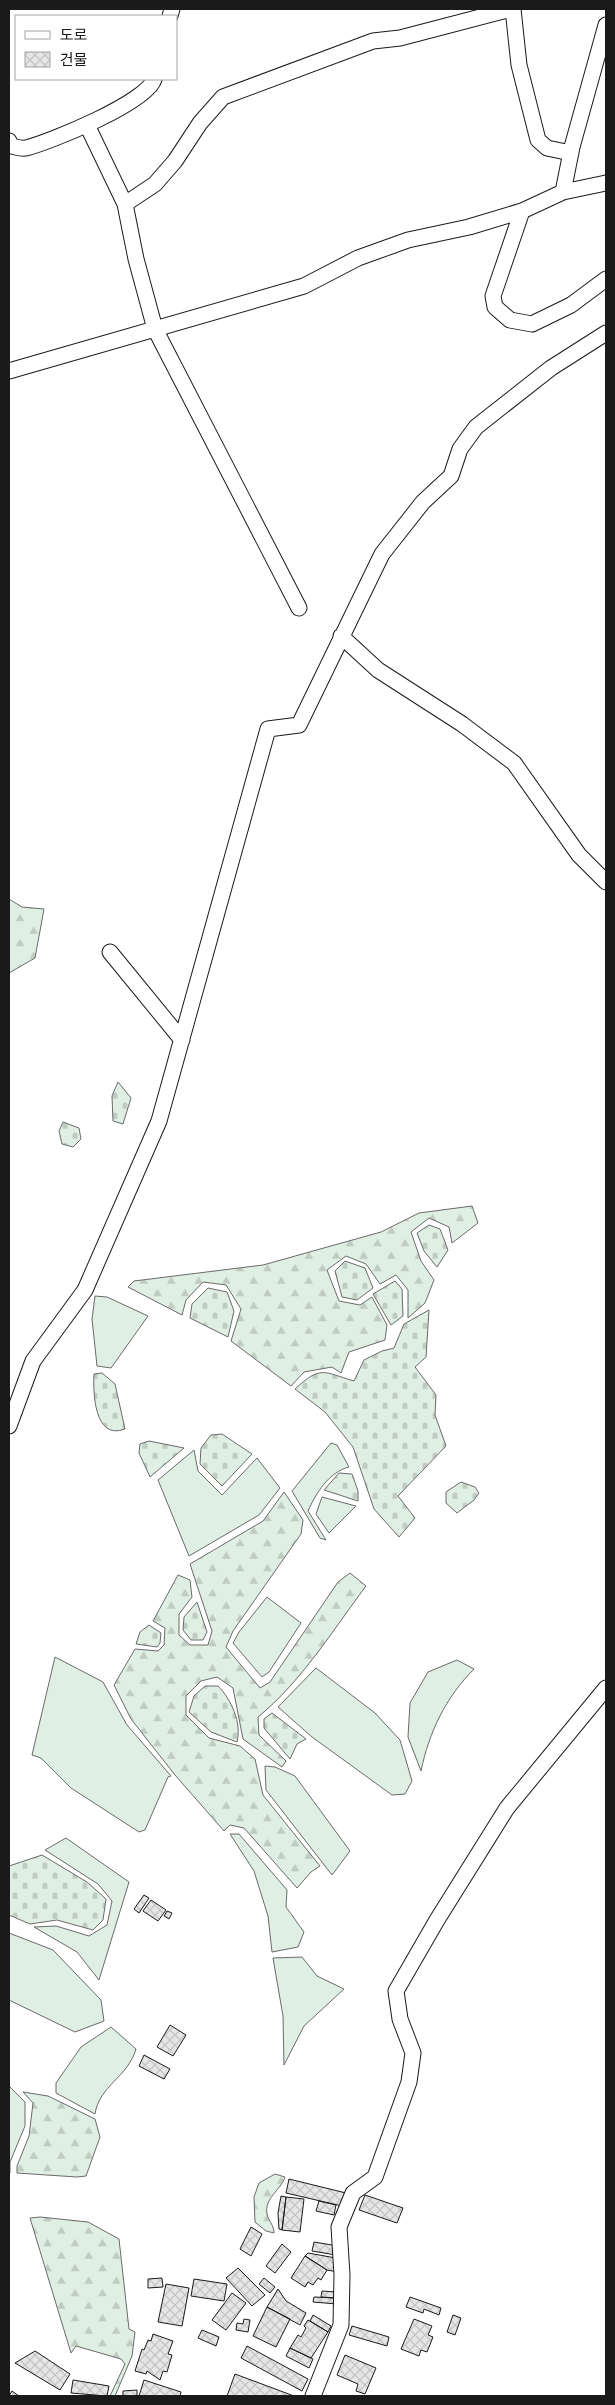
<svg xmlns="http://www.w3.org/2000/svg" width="615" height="2405" font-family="Barlow,'Noto Sans KR',sans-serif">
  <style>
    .grass { fill: #e0efe3; stroke: #6a6a6a }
    .forest { fill: url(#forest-firs); stroke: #6a6a6a }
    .cemetery { fill: url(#cemetery-stones); stroke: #6a6a6a }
    .building { fill: url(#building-cross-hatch); stroke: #1a1a1a }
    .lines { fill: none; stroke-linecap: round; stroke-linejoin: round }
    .street-casing { stroke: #1a1a1a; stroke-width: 17 }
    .street { stroke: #fff; stroke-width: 15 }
  </style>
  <defs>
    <pattern id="forest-firs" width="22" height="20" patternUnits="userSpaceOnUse" patternTransform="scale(1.25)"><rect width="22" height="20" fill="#e0efe3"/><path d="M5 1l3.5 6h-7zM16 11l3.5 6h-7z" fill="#c0ccc2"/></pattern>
    <pattern id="cemetery-stones" width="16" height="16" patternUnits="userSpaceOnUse" patternTransform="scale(1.25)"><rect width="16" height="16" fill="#e0efe3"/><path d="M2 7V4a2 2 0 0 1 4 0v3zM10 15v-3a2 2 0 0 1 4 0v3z" fill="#c0ccc2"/></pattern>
    <pattern id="building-cross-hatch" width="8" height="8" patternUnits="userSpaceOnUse" patternTransform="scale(1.25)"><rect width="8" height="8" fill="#e6e6e6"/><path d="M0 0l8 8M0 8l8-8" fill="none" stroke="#c5c5c5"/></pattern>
  </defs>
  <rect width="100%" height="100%" fill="#fff"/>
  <path class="grass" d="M 95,1296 L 107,1297 L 148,1316 L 111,1368 L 97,1366 L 92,1319 Z
    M 331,1443 L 337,1445 L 349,1467 C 329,1472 316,1493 308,1511 L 326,1540 L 320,1538 L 292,1491 Z
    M 194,1450 L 198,1471 L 222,1495 L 257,1458 L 280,1488 L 259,1515 L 189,1556 L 158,1480 Z
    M 322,1497 L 356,1506 L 329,1533 L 316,1514 Z
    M 267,1597 L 301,1623 L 269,1672 L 262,1677 L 233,1643 L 239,1632 Z
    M 55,1657 L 103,1682 L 127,1725 L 171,1776 L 168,1777 L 145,1830 L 139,1832 L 71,1788 L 41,1758 L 32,1755 Z
    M 457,1660 L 474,1669 C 446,1697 429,1732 421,1771 L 408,1737 L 410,1703 L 428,1672 Z
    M 316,1668 L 375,1713 L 400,1740 L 412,1781 L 405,1794 L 392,1795 L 312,1737 L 278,1707 Z
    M 265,1766 L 275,1767 L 295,1776 L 350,1851 L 332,1875 L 266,1790 Z
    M 230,1834 L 239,1834 L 287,1890 L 286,1907 L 304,1932 L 298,1947 L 272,1952 L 268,1916 L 254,1871 Z
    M 66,1838 L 129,1882 L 99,1980 L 77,1952 L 34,1927 L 56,1926 L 89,1936 L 107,1925 L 112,1901 L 98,1884 L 45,1850 Z
    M 9,1933 L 53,1950 L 101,2000 L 104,2021 L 75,2032 L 9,2000 Z
    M 302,1957 L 317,1976 L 344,1989 L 304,2026 L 284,2065 L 283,2016 L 273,1958 Z
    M 111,2027 L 136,2049 C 128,2077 99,2086 95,2114 L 56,2093 L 56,2083 L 81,2047 Z
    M 9,2086 L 25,2102 L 25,2126 L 10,2162 L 10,2173 L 9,2172 Z"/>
  <path class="forest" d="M 9,899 L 22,907 L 44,909 L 35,958 L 9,973 Z
    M 472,1206 L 478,1223 L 452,1243 L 449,1227 L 429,1218 L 411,1232 L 421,1261 L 434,1280 L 425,1303 L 408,1318 L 408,1290 L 396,1275 L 380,1284 L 366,1264 L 346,1256 L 327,1270 L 339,1301 L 360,1305 L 372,1297 L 387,1325 L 385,1340 L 349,1352 L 341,1373 L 332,1367 L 304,1372 L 291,1386 L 231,1341 L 241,1309 L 226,1285 L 203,1282 L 186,1300 L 182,1315 L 128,1287 L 134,1281 L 263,1265 L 381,1232 L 419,1213 Z
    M 284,1492 L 303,1520 L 301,1534 L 233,1631 L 226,1647 L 260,1688 L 270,1682 L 338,1582 L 350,1573 L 366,1586 C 333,1630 301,1682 258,1717 L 259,1735 L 286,1761 L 282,1767 L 243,1739 L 233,1688 L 217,1677 L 201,1681 L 186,1696 L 186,1715 L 209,1738 L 240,1746 L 255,1759 L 263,1795 L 320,1866 L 311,1872 L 297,1888 L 244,1828 L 230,1825 L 224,1831 L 175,1775 L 131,1719 L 114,1685 L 135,1649 L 158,1651 L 164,1645 L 165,1628 L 153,1621 L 178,1575 L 190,1580 L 192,1597 L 179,1614 L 179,1635 L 190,1645 L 208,1645 L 212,1631 L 190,1564 L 263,1521 Z
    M 23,2092 L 48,2096 L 95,2119 L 100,2137 L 86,2176 L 77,2177 L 17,2173 L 17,2166 L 29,2136 L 33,2103 Z
    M 275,2174 L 285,2177 C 281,2190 264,2198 267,2214 C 268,2220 274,2225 274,2233 L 266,2231 L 255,2222 L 254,2197 L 259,2183 Z
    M 40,2217 L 88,2222 L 119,2239 L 129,2329 L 135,2332 L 132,2356 L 115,2396 L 110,2396 L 125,2364 L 121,2359 L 76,2346 L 71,2353 L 30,2218 Z"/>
  <path class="cemetery" d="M 118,1082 L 131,1098 L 123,1124 L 113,1121 L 112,1096 Z
    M 63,1122 L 79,1128 L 81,1139 L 73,1147 L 62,1144 L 59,1131 Z
    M 429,1225 L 440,1229 L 448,1250 L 437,1267 L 424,1251 L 417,1233 Z
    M 345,1261 L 365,1268 L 373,1288 L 357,1300 L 342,1297 L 335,1271 Z
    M 395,1281 L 402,1289 L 403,1316 L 391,1325 L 373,1294 Z
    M 208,1288 L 227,1292 L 234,1311 L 228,1337 L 190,1318 L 192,1304 Z
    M 429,1310 L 426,1357 L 415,1367 L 436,1395 L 435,1415 L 446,1446 L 398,1496 L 415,1518 L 399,1537 L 374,1509 L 353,1447 L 325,1412 L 295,1389 C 321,1365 323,1372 354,1381 L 364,1360 L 382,1351 L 394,1348 L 404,1324 Z
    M 102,1373 L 115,1384 L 125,1429 C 94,1441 93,1392 94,1374 Z
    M 222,1434 L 252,1454 L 222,1486 L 200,1464 L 201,1448 L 211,1435 Z
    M 149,1441 L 184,1448 L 150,1477 L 139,1453 L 140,1444 Z
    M 339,1473 L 352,1474 L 358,1491 L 358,1501 L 324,1490 Z
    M 461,1482 L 475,1487 L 479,1493 L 474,1500 L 457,1513 L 446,1503 L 446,1492 Z
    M 197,1602 L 207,1632 L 203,1640 L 191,1640 L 183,1630 L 184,1617 Z
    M 149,1625 L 161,1633 L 160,1643 L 157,1647 L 136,1644 L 140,1632 Z
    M 205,1686 L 218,1686 C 231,1699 242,1723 237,1742 L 211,1732 L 189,1712 L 194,1696 Z
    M 272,1713 L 306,1739 L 297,1744 L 290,1759 L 264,1728 L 264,1719 Z
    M 42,1855 L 87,1882 L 106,1899 L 103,1920 L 93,1930 L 57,1920 L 30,1924 L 9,1915 L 9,1866 Z"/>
  <path class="building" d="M 144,1895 L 149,1898 L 139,1913 L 134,1909 Z
    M 151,1900 L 166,1910 L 158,1921 L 143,1911 Z
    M 167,1911 L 172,1913 L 169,1919 L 164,1916 Z
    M 170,2025 L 186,2035 L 173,2056 L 157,2047 Z
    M 144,2055 L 170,2069 L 164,2079 L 139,2066 Z
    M 289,2179 L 346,2193 L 342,2206 L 286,2193 Z
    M 365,2195 L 403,2208 L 397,2223 L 359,2210 Z
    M 281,2196 L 286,2197 L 282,2230 L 279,2229 L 278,2213 Z
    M 286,2197 L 304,2199 L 300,2232 L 282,2230 Z
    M 319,2201 L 336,2205 L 334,2215 L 316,2211 Z
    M 251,2227 L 262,2234 L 251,2256 L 240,2249 Z
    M 314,2242 L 338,2246 L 336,2255 L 312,2251 Z
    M 282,2244 L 291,2252 L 275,2273 L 266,2266 Z
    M 308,2253 L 336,2258 L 338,2272 L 327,2270 L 305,2256 Z
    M 305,2256 L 327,2270 L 321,2280 L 318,2278 L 313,2285 L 308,2282 L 305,2287 L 291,2278 Z
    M 238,2268 L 265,2295 L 252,2306 L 226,2278 Z
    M 162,2278 L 163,2287 L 148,2288 L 148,2279 Z
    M 264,2278 L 275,2287 L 270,2293 L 259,2284 Z
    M 194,2279 L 227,2284 L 224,2301 L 191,2296 Z
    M 166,2284 L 189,2288 L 182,2326 L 158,2322 Z
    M 278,2289 L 286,2301 L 306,2313 L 300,2325 L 267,2307 Z
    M 322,2291 L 336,2292 L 335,2298 L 321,2297 Z
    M 232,2293 L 246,2303 L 226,2330 L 212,2320 Z
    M 314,2297 L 337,2298 L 337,2304 L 313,2302 Z
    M 410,2297 L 441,2308 L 439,2315 L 424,2309 L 423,2313 L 406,2307 Z
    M 267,2307 L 290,2319 L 276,2347 L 253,2336 Z
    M 313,2315 L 331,2326 L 328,2332 L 310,2321 Z
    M 453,2315 L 461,2318 L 455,2335 L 447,2332 Z
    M 244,2319 L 250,2320 L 248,2332 L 236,2330 L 237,2323 L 243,2324 Z
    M 414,2319 L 432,2326 L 428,2335 L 433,2337 L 427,2352 L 421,2350 L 419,2356 L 401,2349 Z
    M 308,2320 L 328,2332 L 311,2358 L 290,2348 L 298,2335 L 301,2337 L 306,2328 L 304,2326 Z
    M 352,2326 L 389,2337 L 387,2346 L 349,2335 Z
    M 202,2330 L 219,2337 L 216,2346 L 198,2338 Z
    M 153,2334 L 173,2341 L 168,2354 L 172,2355 L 167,2372 L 163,2371 L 160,2380 L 147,2371 L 146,2374 L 135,2371 L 142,2349 L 144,2350 L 148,2340 L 151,2341 Z
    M 247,2346 L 308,2379 L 302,2391 L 241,2358 Z
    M 290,2348 L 313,2359 L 309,2368 L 286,2356 Z
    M 35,2351 L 70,2374 L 60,2390 L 15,2363 Z
    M 345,2355 L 376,2368 L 365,2394 L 356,2391 L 358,2384 L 337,2375 Z
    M 235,2374 L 294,2396 L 227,2396 Z
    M 73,2380 L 109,2386 L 107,2396 L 71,2393 Z
    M 144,2380 L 181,2392 L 180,2396 L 139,2396 Z
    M 137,2390 L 137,2396 L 123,2396 L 123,2391 Z
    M 12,2391 L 19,2396 L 9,2396 Z"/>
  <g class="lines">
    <g class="street-casing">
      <path id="street" d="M 513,9 L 519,65 L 538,140 L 547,148 L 571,153
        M 170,16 L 172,9
        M 87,125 L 125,204 L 136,259 L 155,329 L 299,608
        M 9,141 L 11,146 C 16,147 21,149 26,148 C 50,142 148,102 154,79
        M 563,192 L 572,147 L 606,25
        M 125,204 L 155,184 L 175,161 L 200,123 L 223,97 L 373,41 L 400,38 L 511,9
        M 522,211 L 493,296 L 495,307 L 510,320 L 532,324 L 571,305 L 606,279
        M 9,371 L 304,286 L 358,258 L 408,240 L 469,227 L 522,211 L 563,192 L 606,183
        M 341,636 L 378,670 L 462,724 L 514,763 L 579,855 L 606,882
        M 110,952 L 182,1040
        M 9,1426 L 33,1361 L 85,1290 L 159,1121 L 268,729 L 299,725 L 382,554 L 423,502 L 451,476 L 460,449 L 476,427 L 551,368 L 606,333
        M 313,2396 L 341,2325 L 342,2275 L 339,2227 L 353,2193 L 375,2177 L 409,2082 L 413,2053 L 400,2019 L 396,1991 L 437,1920 L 507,1808 L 606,1688"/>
    </g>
    <use href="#street" class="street"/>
  </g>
  <rect width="615" height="2405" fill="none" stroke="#1a1a1a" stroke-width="20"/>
  <rect x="15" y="15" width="162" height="65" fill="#ffffff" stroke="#a3a3a3"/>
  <rect x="25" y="31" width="25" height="8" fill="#ffffff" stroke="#a3a3a3"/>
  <text x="60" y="40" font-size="15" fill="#1a1a1a">도로</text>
  <rect x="25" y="52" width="25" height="15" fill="url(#building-cross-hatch)" stroke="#a3a3a3"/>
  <text x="60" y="65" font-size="15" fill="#1a1a1a">건물</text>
</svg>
